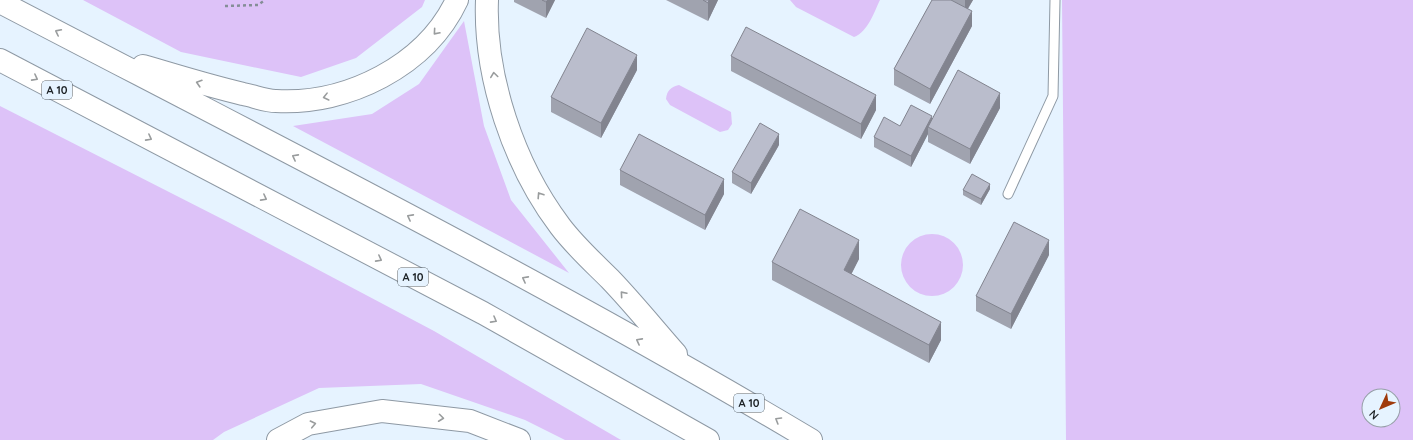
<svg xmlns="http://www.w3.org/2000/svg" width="1413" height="440" font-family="Quicksand,sans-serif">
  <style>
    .green { fill: #ddc2f8; fill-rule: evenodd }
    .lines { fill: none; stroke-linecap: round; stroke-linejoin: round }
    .lane-casing { stroke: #8e99a4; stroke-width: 11 }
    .highway-casing { stroke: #8e99a4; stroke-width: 24 }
    .path { stroke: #858e97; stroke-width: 2.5; stroke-dasharray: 3 3; stroke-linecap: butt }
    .lane { stroke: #fff; stroke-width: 9 }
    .highway { stroke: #fff; stroke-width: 22 }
    .wall { fill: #a0a3af }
    .shaded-wall { fill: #82848f }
    .building { fill: #babdcc; stroke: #82848f }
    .oneway { stroke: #999c9d }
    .labels { text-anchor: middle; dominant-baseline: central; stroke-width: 3.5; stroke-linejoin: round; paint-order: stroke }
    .shield { fill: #e6f3ff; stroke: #596167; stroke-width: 1 }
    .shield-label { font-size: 11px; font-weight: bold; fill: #1d2226 }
  </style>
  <rect width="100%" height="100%" fill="#e6f3ff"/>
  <path class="green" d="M 83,0 L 425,0 L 422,7 L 356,58 L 301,77 L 181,52 Z
    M 790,0 L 880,0 C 874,12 868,32 854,37 L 796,7 Z
    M 1062,0 L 1413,0 L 1413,440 L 1066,440 ZM 1369,396 L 1393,396 L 1393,420 L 1369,420 Z
    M 464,21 L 484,126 L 511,200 L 569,273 L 293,126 L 372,114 L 419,84 Z
    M 679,85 L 731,112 L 732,124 L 728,130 L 720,132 L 670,105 L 666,99 C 667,90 671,87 679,85 Z
    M 0,106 L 228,222 L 434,331 L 621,440 L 565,440 L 525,420 L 421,384 L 319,388 L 224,432 L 213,440 L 0,440 Z
    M901 265a31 31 0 1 1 62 0a31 31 0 1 1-62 0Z"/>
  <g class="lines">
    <g class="lane-casing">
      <path id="lane" d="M 1008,194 L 1053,96 L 1055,0"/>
    </g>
    <g class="highway-casing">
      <path id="highway" d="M 487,0 C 484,77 514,165 560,226 C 575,246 593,262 610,279 C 633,303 654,329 676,354
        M 0,2 C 272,144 548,283 811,440
        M 0,60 L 483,313 L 708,440
        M 143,66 C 177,76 209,86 243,94 C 254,96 265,101 276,101 C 347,105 426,66 457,0
        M 278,440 L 308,424 L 382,411 L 470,421 L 519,440"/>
    </g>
    <path class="path" d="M 225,6 L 258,5 L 265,0"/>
    <use href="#lane" class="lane"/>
    <use href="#highway" class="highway"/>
  </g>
  <path class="wall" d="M 514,0 L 555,0 L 546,18 L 514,2 Z
    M 666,0 L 718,0 L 708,21 Z
    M 932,0 L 973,0 L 968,9 L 972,26 L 930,104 L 894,85 L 894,69 Z
    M 731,56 L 876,110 L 861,139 L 731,71 Z
    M 637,70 L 601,138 L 551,112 L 551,97 Z
    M 1000,108 L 970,164 L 928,142 L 928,134 L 911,167 L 874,147 L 874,137 L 900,126 Z
    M 779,145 L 751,194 L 732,183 L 732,172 Z
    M 620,170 L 724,194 L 705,230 L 620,185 Z
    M 990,189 L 981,205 L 963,195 L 963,190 Z
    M 1049,255 L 1011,329 L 976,311 L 976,296 Z
    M 859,259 L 851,274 L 941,340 L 929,363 L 772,280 L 772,262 Z"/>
  <path class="shaded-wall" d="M 548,0 L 555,0 L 546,18 L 546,2 Z
    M 709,0 L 718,0 L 708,21 L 708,3 Z
    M 965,0 L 973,0 L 965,13 Z
    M 972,11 L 972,26 L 930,104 L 930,89 Z
    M 637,55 L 637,70 L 601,138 L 601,123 Z
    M 1000,93 L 1000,108 L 970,164 L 970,149 Z
    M 876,95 L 876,110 L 861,139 L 861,124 Z
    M 932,116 L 932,127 L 928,127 L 928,134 L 911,167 L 911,156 Z
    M 779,134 L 779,145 L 751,194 L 751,183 Z
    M 724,179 L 724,194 L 705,230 L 705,215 Z
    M 990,184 L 990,189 L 981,205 L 981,199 Z
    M 859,240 L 859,259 L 844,289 L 844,270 Z
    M 1049,240 L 1049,255 L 1011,329 L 1011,314 Z
    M 941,322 L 941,340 L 929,363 L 929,345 Z"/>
  <path class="building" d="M 542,0 L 548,0 L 546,2 Z
    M 703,0 L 709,0 L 708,3 Z
    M 932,0 L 951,0 L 972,11 L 930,89 L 894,69 Z
    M 746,27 L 876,95 L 861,124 L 731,56 Z
    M 587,28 L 637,55 L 601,123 L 551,97 Z
    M 958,70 L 1000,93 L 970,149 L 928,127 Z
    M 911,105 L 932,116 L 911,156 L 874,137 L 884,117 L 900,126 Z
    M 760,123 L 779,134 L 751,183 L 732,172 Z
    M 639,134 L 724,179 L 705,215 L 620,170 Z
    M 972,174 L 990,184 L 981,199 L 963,190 Z
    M 800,209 L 859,240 L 844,270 L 941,322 L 929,345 L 772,262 Z
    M 1014,222 L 1049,240 L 1011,314 L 976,296 Z"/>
  <defs><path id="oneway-chevron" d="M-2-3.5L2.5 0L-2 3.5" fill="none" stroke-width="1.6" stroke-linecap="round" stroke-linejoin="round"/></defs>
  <g class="oneway">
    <use href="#oneway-chevron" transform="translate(58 32) rotate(-153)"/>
    <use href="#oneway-chevron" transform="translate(436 32) rotate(131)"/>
    <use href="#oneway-chevron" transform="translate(494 75) rotate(-98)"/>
    <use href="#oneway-chevron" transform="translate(35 78) rotate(28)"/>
    <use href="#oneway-chevron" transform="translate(199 83) rotate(-163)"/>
    <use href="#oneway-chevron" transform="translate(326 97) rotate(166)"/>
    <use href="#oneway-chevron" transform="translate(149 138) rotate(28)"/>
    <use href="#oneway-chevron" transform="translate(295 157) rotate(-152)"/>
    <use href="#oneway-chevron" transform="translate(540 195) rotate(-123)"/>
    <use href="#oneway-chevron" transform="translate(264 198) rotate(28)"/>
    <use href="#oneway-chevron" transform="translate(410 217) rotate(-152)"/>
    <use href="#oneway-chevron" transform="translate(379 259) rotate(28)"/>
    <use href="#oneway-chevron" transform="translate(525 279) rotate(-152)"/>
    <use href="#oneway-chevron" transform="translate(623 294) rotate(-131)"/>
    <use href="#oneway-chevron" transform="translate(494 320) rotate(29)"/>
    <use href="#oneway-chevron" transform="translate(639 341) rotate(-152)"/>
    <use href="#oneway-chevron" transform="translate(441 418) rotate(7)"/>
    <use href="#oneway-chevron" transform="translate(778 420) rotate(-149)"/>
    <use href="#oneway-chevron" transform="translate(313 424) rotate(-12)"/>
  </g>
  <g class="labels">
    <g class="shield">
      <rect x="42" y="81" width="30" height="18" rx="3"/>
      <rect x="398" y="268" width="30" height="18" rx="3"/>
      <rect x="734" y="394" width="30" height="18" rx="3"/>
    </g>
    <g class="shield-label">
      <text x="57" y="90">A 10</text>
      <text x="413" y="277">A 10</text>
      <text x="749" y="403">A 10</text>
    </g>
  </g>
  <g transform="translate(1381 408) rotate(226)"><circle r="19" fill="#e6f3ff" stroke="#969fa8"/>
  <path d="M0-3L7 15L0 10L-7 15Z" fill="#9f3a0b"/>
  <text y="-6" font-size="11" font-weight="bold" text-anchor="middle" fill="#1d2226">N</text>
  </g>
</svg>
